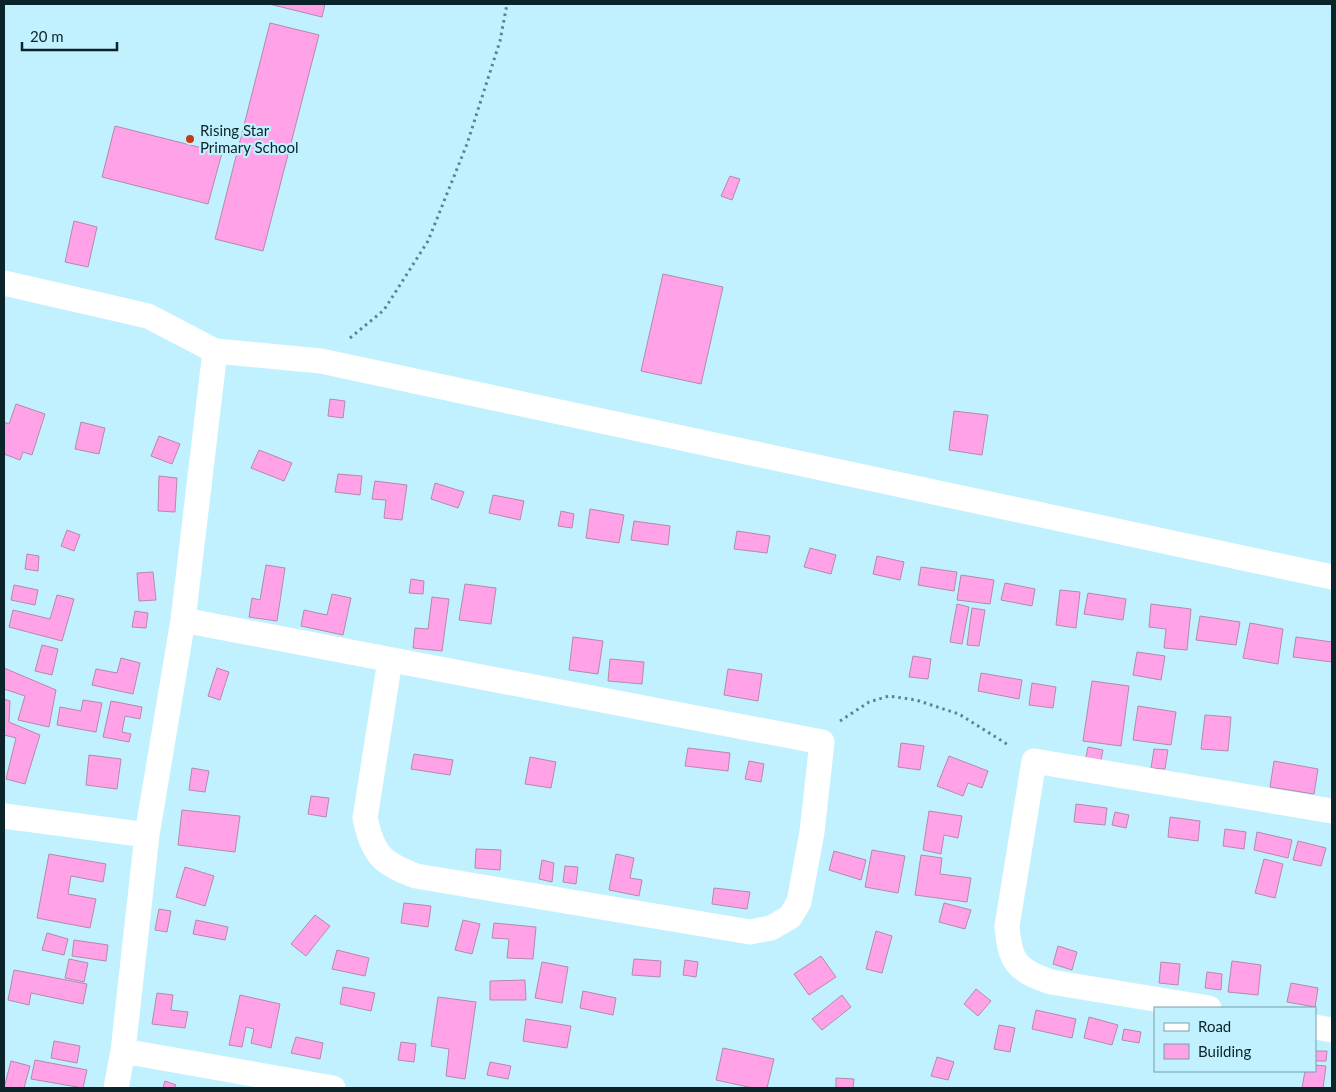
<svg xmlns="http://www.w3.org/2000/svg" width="1336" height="1092" font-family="Lato,sans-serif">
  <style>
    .building { fill: #ffa2e8; stroke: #b48aa9 }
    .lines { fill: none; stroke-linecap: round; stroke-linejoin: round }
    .path { stroke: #5f838c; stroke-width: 3; stroke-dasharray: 2.5 4; stroke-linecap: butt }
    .minor { stroke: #fff; stroke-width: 25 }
    .poi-dot { fill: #c33b0e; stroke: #c1f1fe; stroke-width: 2 }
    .labels { text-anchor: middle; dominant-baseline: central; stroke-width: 4.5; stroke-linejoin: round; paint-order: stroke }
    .poi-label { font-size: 15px; fill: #0b242a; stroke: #c1f1fe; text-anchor: start }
  </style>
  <rect width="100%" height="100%" fill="#c1f1fe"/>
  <path class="building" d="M 269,4 L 325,4 L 322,17 Z
    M 270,23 L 319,35 L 263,251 L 215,239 Z
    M 115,126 L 222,153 L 208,204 L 102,177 Z
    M 730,176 L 740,179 L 732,200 L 721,196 Z
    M 74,221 L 97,227 L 88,267 L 65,262 Z
    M 663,274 L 723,287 L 701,384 L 641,371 Z
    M 330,399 L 345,401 L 343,418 L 328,416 Z
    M 16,404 L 45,414 L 32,455 L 23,452 L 20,460 L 4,454 L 4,422 L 9,424 Z
    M 954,411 L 988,415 L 982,455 L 949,450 Z
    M 81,422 L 105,428 L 99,454 L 75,449 Z
    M 159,436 L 180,444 L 172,464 L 151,456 Z
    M 259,450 L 292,463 L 284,481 L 251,468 Z
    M 338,474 L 362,476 L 360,495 L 335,492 Z
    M 159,476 L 177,478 L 175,512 L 158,511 Z
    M 375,481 L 407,485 L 402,520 L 384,518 L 386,500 L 372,499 Z
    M 435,483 L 464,492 L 458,508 L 431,499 Z
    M 493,495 L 524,501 L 520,520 L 489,513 Z
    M 590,509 L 624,515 L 619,543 L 586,538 Z
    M 561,511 L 574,514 L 572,528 L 558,526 Z
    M 634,521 L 670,526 L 668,545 L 631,540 Z
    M 67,530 L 80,535 L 74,551 L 61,546 Z
    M 737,531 L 770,536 L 767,553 L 734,549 Z
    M 810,548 L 836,555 L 831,574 L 804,567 Z
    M 27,554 L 39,556 L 38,571 L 25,569 Z
    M 877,556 L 904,562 L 900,580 L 873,574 Z
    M 266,565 L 285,568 L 277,621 L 249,617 L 252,598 L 260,600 Z
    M 921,567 L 957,572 L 954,591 L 918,585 Z
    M 153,572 L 156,600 L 139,601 L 137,573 Z
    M 961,575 L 994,580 L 990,604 L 957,600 Z
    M 411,579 L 424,581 L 423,594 L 409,593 Z
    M 1005,583 L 1035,589 L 1032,606 L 1001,600 Z
    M 465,584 L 496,588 L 491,624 L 459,620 Z
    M 14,585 L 38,590 L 35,605 L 11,600 Z
    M 1060,590 L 1080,592 L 1076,628 L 1056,625 Z
    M 1088,593 L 1126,599 L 1123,620 L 1084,614 Z
    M 332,594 L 351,598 L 343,635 L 301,626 L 304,610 L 327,615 Z
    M 57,595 L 74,599 L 62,641 L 9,627 L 13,610 L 50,619 Z
    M 432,597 L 449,599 L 442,651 L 413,648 L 415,628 L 428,629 Z
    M 957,604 L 969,607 L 962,644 L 950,642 Z
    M 1151,604 L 1191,609 L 1187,650 L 1164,648 L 1166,629 L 1149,627 Z
    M 972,608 L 985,610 L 979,646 L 967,645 Z
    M 135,611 L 148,613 L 146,628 L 132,627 Z
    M 1200,616 L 1240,622 L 1236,645 L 1196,640 Z
    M 1250,623 L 1283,629 L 1278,664 L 1243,658 Z
    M 573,637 L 603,641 L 598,674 L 569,670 Z
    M 1296,637 L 1332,642 L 1332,662 L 1293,657 Z
    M 42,645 L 58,649 L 52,675 L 35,671 Z
    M 1137,652 L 1165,656 L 1161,680 L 1133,675 Z
    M 913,656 L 931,659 L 928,679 L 909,677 Z
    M 121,658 L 140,663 L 133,694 L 92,685 L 96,669 L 117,673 Z
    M 610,659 L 644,662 L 642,684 L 608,681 Z
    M 4,668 L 56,690 L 49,727 L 18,720 L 25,696 L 4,689 Z
    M 217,668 L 229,672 L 220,700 L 208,696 Z
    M 728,669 L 762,674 L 758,701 L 724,695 Z
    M 981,673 L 1022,680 L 1019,699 L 978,691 Z
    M 1092,681 L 1129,686 L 1121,746 L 1083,741 Z
    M 1032,683 L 1056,687 L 1053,708 L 1029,705 Z
    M 4,699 L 10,701 L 9,722 L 40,735 L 25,784 L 6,779 L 16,738 L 4,735 Z
    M 83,700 L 102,703 L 96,732 L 57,725 L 60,707 L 81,711 Z
    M 111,701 L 142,707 L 140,719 L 125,716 L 122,732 L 131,734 L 129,742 L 103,737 Z
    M 1138,706 L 1176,712 L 1171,745 L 1133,740 Z
    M 1205,715 L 1231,717 L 1228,751 L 1201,749 Z
    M 901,743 L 924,746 L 920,770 L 898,767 Z
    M 1088,747 L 1103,750 L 1100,765 L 1085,762 Z
    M 688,748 L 730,753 L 728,771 L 685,766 Z
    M 1154,749 L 1168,750 L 1165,769 L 1151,768 Z
    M 414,754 L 453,760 L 450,775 L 411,769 Z
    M 89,755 L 121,759 L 117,789 L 86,785 Z
    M 949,756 L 988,771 L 982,788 L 968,783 L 963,796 L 937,786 Z
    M 530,757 L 556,762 L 551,788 L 525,784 Z
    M 749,761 L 764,764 L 761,782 L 745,779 Z
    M 1274,761 L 1318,769 L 1314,794 L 1270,787 Z
    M 192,768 L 209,771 L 205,792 L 189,790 Z
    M 311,796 L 329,798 L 326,817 L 308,814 Z
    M 1076,804 L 1107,808 L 1105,825 L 1074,822 Z
    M 182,810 L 240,816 L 235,852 L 178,845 Z
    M 929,811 L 962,816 L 958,838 L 944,835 L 941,854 L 923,850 Z
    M 1115,812 L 1129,815 L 1126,828 L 1112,825 Z
    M 1170,817 L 1200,821 L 1198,841 L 1168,837 Z
    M 1225,829 L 1246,832 L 1244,849 L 1223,846 Z
    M 1257,832 L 1292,840 L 1288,858 L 1254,850 Z
    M 1298,841 L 1326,848 L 1321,866 L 1293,860 Z
    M 476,849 L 501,850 L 500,870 L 475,868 Z
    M 872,850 L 905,856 L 898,893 L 865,887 Z
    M 834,851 L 866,860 L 861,880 L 829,870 Z
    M 49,854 L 106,864 L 103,882 L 71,876 L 68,894 L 96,899 L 90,928 L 37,918 Z
    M 616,854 L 634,858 L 630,878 L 642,880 L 639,896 L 609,890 Z
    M 921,855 L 942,858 L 940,874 L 971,878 L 967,902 L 915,895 Z
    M 1264,859 L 1283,864 L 1275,898 L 1255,893 Z
    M 542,860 L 554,863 L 552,882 L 539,879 Z
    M 565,866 L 578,867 L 576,884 L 563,882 Z
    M 185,867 L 214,876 L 205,906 L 176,897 Z
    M 714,888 L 750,892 L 747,909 L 712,904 Z
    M 404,903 L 431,906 L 428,927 L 401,923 Z
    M 944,903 L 971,910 L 965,929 L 939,922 Z
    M 159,909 L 171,911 L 167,932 L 155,930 Z
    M 315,915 L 330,926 L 306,956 L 291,944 Z
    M 196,920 L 228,927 L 225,940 L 193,934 Z
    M 463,920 L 480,924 L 472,954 L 455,950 Z
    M 494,923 L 536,927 L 533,959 L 507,958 L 509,939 L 492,938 Z
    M 876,931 L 892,936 L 882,973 L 866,969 Z
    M 47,933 L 68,939 L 64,955 L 42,950 Z
    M 74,940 L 108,945 L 106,961 L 72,956 Z
    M 1058,946 L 1077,952 L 1072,970 L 1053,964 Z
    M 337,950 L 369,958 L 365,976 L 332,969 Z
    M 821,956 L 836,977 L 809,995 L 794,974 Z
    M 69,959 L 88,963 L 84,982 L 65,978 Z
    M 634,959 L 661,961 L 660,977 L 632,975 Z
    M 685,960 L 698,962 L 696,977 L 683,975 Z
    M 1232,961 L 1261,965 L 1258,995 L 1228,992 Z
    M 542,962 L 568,967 L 562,1003 L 535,998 Z
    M 1161,962 L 1180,964 L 1178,985 L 1159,983 Z
    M 14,970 L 87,984 L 83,1004 L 31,993 L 29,1005 L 8,1000 Z
    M 1207,972 L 1222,974 L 1221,990 L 1205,988 Z
    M 525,980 L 526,1000 L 490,1000 L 490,981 Z
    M 1291,983 L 1318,988 L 1315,1007 L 1287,1002 Z
    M 343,987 L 375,993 L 371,1011 L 340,1004 Z
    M 976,989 L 991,1001 L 978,1016 L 964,1004 Z
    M 583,991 L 616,998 L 613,1015 L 580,1008 Z
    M 157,993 L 173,995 L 171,1010 L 188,1012 L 185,1028 L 152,1024 Z
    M 240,995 L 280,1004 L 271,1048 L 251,1043 L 254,1029 L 246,1027 L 242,1047 L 229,1045 Z
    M 842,995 L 851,1007 L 822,1030 L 812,1019 Z
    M 438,997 L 476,1002 L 465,1079 L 446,1076 L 449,1049 L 431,1046 Z
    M 1036,1010 L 1076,1019 L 1072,1038 L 1032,1029 Z
    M 1089,1017 L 1118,1025 L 1112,1045 L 1084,1038 Z
    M 526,1019 L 571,1026 L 567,1048 L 523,1041 Z
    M 999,1025 L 1015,1028 L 1010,1052 L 994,1049 Z
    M 1124,1029 L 1141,1032 L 1139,1043 L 1122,1040 Z
    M 296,1037 L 323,1043 L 320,1059 L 291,1053 Z
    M 54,1041 L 80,1046 L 77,1063 L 51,1058 Z
    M 401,1042 L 416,1044 L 414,1062 L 398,1060 Z
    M 723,1048 L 774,1059 L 767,1088 L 753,1088 L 716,1080 Z
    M 1315,1051 L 1327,1051 L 1326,1061 L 1315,1061 Z
    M 937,1057 L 954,1062 L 948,1080 L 931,1076 Z
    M 35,1060 L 87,1070 L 83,1088 L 31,1079 Z
    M 11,1061 L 30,1066 L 24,1088 L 4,1088 Z
    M 490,1062 L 511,1066 L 508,1079 L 487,1075 Z
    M 1315,1065 L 1326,1066 L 1323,1088 L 1302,1088 L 1305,1071 L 1315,1071 Z
    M 836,1078 L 854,1079 L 853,1088 L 836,1088 Z
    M 165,1081 L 176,1085 L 174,1088 L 163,1088 Z"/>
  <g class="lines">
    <path class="path" d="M 350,338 L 384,310 L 428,241 L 467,144 L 500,41 L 507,4
      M 840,721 L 869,702 L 889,696 L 916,700 L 959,714 L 1010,746"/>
    <path class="minor" d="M 4,283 L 148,316 L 215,351 L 321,361 L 1332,577
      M 183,620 L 822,742 L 812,832 L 799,902 L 790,917 L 771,928 L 750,932 L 416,876 C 381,863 373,854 365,818 L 390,660
      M 4,816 L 147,835
      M 1209,1008 L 1051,982 C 1016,970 1010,962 1007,926 L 1034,761 L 1332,811
      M 1315,1027 L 1332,1030
      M 123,1051 L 333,1088
      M 116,1088 L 123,1051 L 147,835 L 183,620 L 215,351"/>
  </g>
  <circle class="poi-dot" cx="190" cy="139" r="5"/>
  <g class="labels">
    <g class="poi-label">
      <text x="200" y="130">Rising Star<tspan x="200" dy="17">Primary School</tspan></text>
    </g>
  </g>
  <rect width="1336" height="1092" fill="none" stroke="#0b242a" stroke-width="10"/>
  <rect x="1154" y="1007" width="162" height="65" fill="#c1f1fe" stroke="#789fa9"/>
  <rect x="1164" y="1023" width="25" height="8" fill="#ffffff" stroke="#789fa9"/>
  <text x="1198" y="1032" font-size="15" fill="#0b242a">Road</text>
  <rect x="1164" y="1044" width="25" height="15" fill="#ffa2e8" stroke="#789fa9"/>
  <text x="1198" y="1057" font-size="15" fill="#0b242a">Building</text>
  <path d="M22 42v8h95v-8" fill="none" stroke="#0b242a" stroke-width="2.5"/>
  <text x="30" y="42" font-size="15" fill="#0b242a" stroke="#c1f1fe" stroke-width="4" paint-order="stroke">20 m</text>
</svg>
